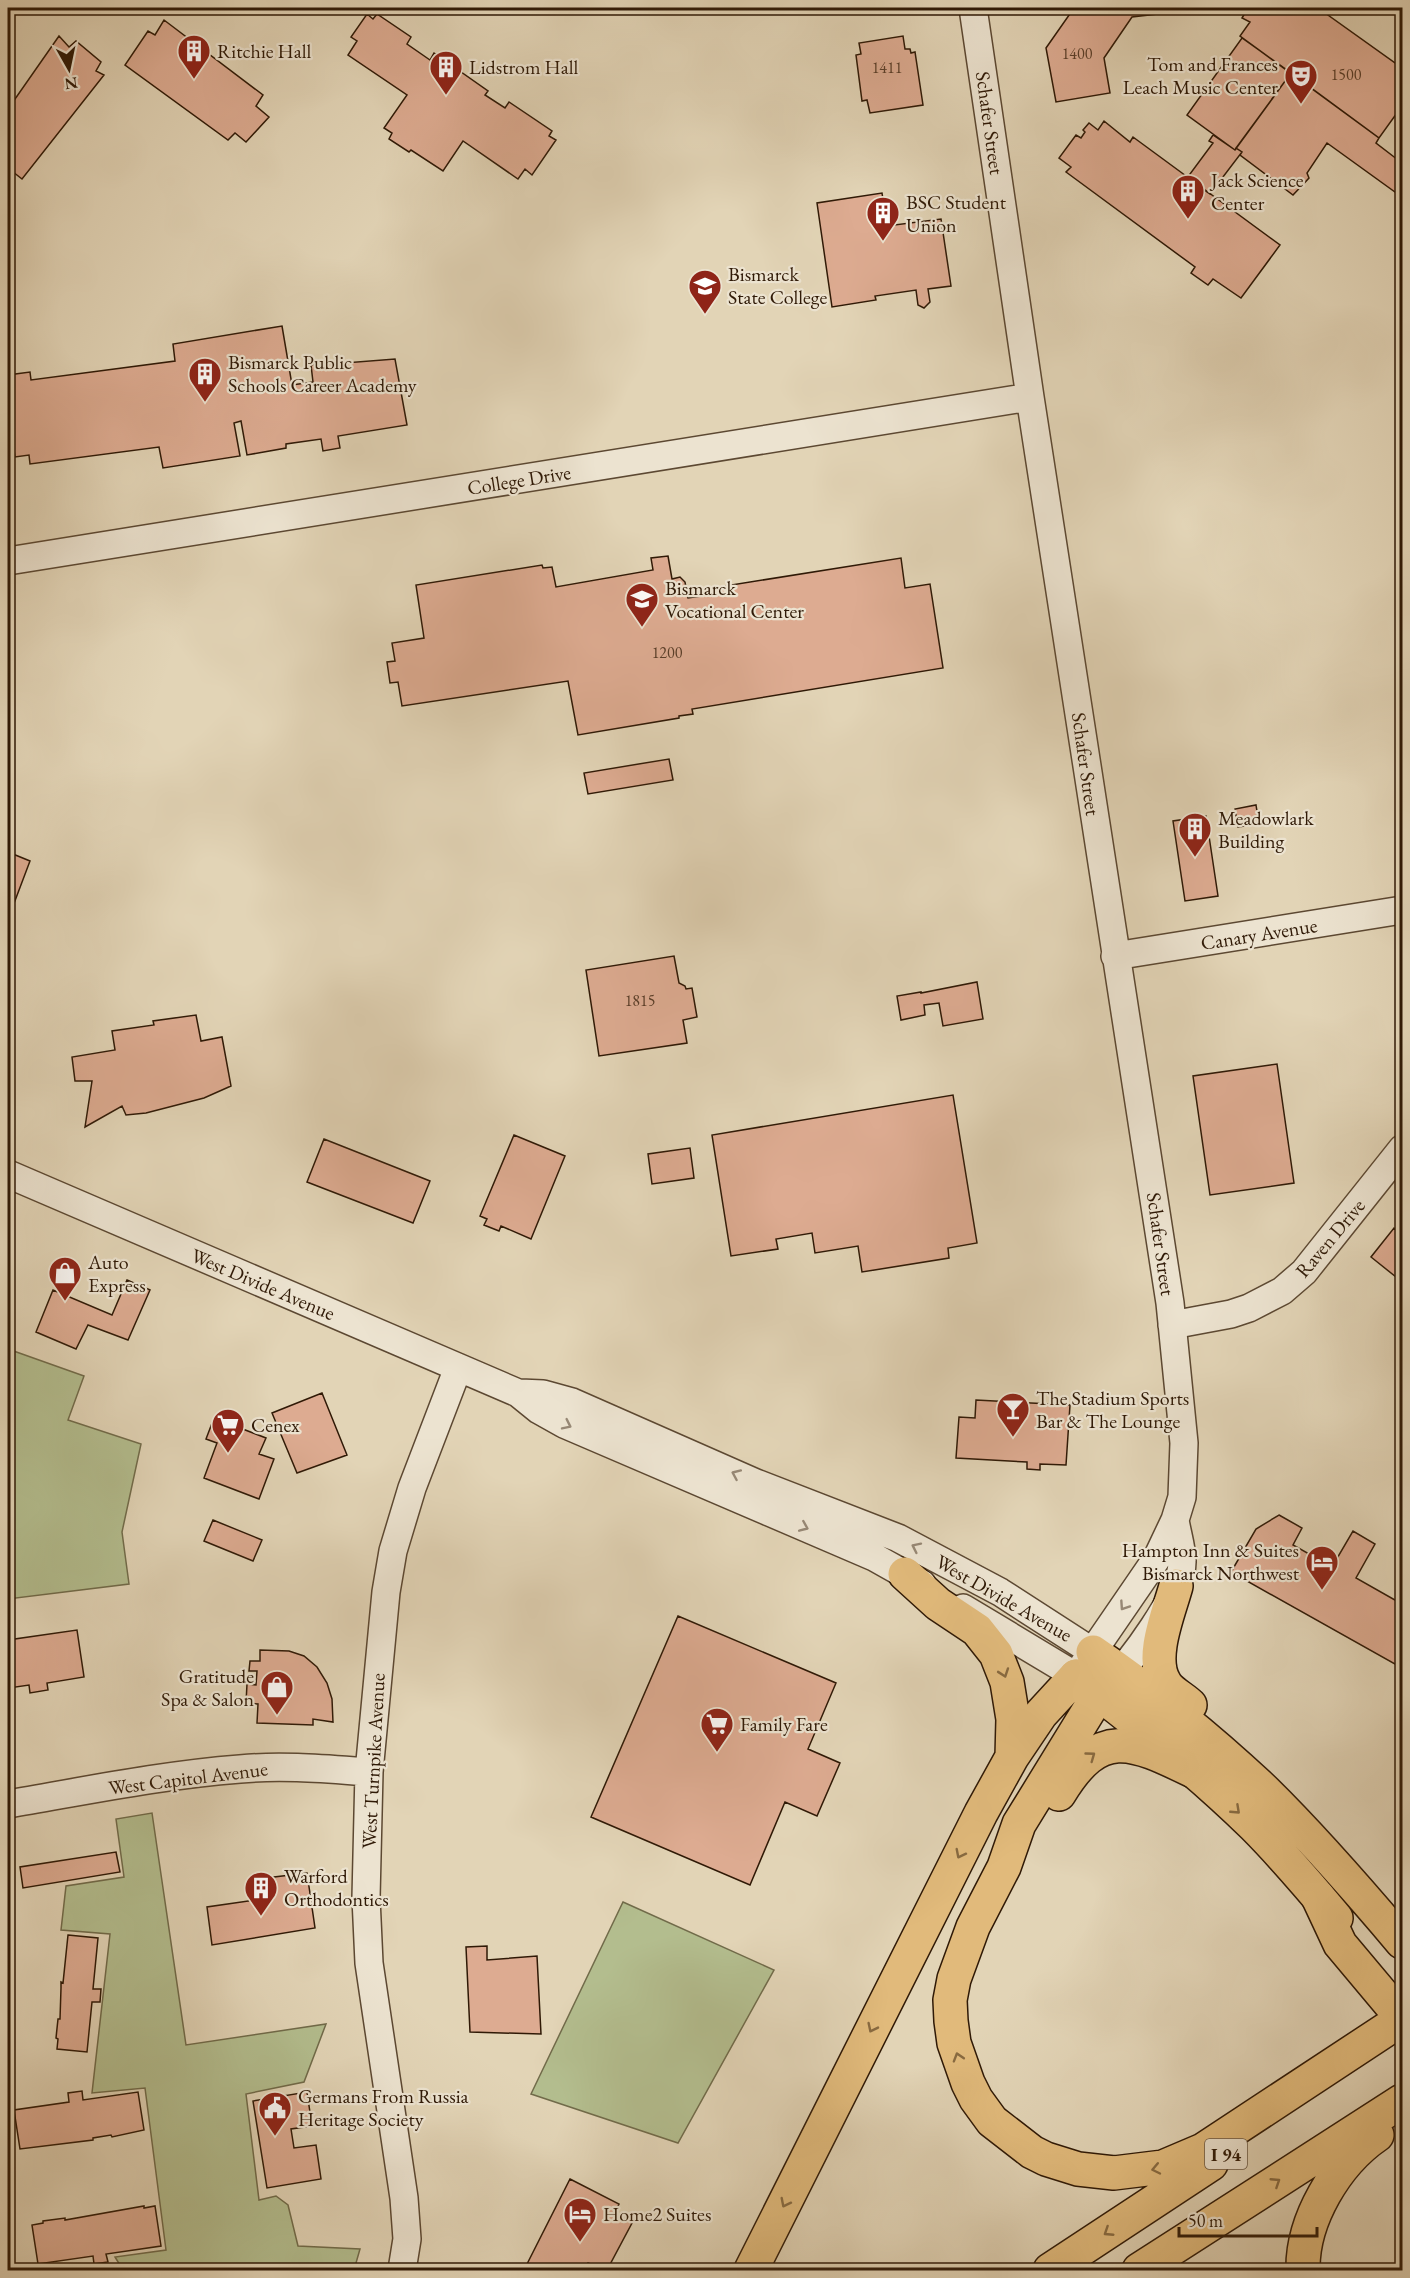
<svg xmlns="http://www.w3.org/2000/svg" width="1410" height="2278" font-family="'EB Garamond',serif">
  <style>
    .green { fill: #b3bd8e; stroke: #716b4a; stroke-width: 1.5 }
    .building { fill: #ddab91; stroke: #2f1906; stroke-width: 1.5 }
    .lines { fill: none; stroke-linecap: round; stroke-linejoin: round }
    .minor-casing { stroke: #5c4832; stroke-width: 30 }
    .major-casing { stroke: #2f1906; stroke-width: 36 }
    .highway-casing { stroke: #2f1906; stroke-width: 36 }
    .minor { stroke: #ece3d0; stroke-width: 27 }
    .major { stroke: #e1ba7b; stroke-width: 33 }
    .highway { stroke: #e1ba7b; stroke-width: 33 }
    .oneway { stroke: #978875 }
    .oneway2 { stroke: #886a40 }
    .labels { text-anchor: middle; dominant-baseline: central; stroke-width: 4.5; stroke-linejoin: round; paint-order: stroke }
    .number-label { font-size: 16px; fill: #5a3e29 }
    .shield { fill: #ece3d0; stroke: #685643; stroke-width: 1.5 }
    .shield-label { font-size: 18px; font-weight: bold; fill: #2f1906 }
    .poi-label { font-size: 20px; fill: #2f1906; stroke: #ece3d0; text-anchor: start }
    .street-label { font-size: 20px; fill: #2f1906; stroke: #ece3d0 }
  </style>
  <rect width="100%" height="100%" fill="#e2d4b6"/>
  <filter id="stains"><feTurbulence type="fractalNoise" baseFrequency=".00333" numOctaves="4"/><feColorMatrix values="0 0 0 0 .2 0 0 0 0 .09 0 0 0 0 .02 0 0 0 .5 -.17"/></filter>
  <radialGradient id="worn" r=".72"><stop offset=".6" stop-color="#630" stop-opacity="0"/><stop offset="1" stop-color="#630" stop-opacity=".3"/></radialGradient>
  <path class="green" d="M 8,1349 L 84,1376 L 68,1420 L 141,1444 L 122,1532 L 129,1584 L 8,1599 Z
    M 152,1813 L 186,2045 L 326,2024 L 304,2082 L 246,2094 L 259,2200 L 276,2196 L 288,2205 L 298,2246 L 360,2249 L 354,2270 L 123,2270 L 115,2257 L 166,2250 L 145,2088 L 92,2093 L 110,1934 L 61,1930 L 66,1886 L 124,1877 L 116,1819 Z
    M 623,1902 L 774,1970 L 678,2143 L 531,2094 Z"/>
  <path class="building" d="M 1074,8 L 1165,8 L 1166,13 L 1132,17 L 1104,58 L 1110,93 L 1056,102 L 1046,48 Z
    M 1248,8 L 1252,8 L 1257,12 L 1261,8 L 1318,8 L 1402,68 L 1396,76 L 1402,81 L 1402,106 L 1379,138 L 1240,36 L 1250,22 L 1242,18 Z
    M 367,14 L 373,19 L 377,14 L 411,37 L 407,44 L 430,60 L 434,53 L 488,91 L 485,95 L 505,108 L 509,102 L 552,131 L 549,136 L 556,140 L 532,175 L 525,169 L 518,179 L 463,141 L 443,171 L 411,150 L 409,152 L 389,139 L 392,133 L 384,128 L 407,95 L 348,55 L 357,41 L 351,37 Z
    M 164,20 L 263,95 L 256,106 L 269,117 L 246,142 L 235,133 L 228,140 L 125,65 L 148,31 L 155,35 Z
    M 59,36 L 69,47 L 76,41 L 101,62 L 96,71 L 104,75 L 22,179 L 8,168 L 8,109 Z
    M 903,36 L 905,49 L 910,49 L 911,53 L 915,52 L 923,105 L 870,113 L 867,100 L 862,101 L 856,55 L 861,54 L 859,43 Z
    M 1242,38 L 1291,73 L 1235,150 L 1187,115 Z
    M 1291,73 L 1379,138 L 1376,143 L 1402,163 L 1402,183 L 1395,192 L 1327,143 L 1307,173 L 1309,178 L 1293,195 L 1240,155 L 1242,152 L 1236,148 Z
    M 1104,121 L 1130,142 L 1133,137 L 1280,245 L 1241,298 L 1213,279 L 1208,285 L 1191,273 L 1195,267 L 1066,172 L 1071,167 L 1059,158 L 1076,135 L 1081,138 L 1085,132 L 1083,130 L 1089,123 L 1098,130 Z
    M 1213,135 L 1235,150 L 1236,148 L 1242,152 L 1210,194 L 1187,178 L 1213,143 L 1209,141 Z
    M 882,193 L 887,226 L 941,219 L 951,286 L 928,289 L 930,302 L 924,308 L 918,305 L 916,290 L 875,296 L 876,300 L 832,307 L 817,203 Z
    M 282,326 L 292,385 L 313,382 L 311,365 L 331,361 L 332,364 L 395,359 L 407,425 L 338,436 L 340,448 L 323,451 L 321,439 L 286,444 L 286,448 L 247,455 L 241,421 L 234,423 L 240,456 L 163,468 L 159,447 L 30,464 L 29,455 L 15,457 L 13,443 L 8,444 L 8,375 L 30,372 L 31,380 L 175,361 L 173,344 Z
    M 668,556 L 672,579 L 680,577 L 685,582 L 688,598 L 701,596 L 700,590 L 901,558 L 905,588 L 930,584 L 943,668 L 692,709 L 693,714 L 679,716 L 679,718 L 578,735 L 568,681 L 402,706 L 398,682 L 390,683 L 387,662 L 395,661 L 392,643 L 424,638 L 416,585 L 542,565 L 543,568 L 552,567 L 556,587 L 653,570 L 651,558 Z
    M 669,759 L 673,780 L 588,794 L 584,773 Z
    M 1256,805 L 1259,824 L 1238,827 L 1235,809 Z
    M 1206,816 L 1218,896 L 1185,901 L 1173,821 Z
    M 8,852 L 30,861 L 13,906 L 8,904 Z
    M 674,956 L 679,983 L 685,986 L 686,989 L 692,988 L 697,1017 L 683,1020 L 687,1043 L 599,1056 L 586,970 Z
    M 977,982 L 983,1019 L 943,1026 L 939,1003 L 924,1005 L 925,1015 L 901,1020 L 897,996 L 921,992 L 921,993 Z
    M 196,1015 L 201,1041 L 222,1037 L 231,1086 L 204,1098 L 146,1113 L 126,1115 L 122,1106 L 85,1127 L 92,1081 L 75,1081 L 72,1057 L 115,1050 L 112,1031 L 154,1025 L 153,1021 Z
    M 1277,1064 L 1294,1183 L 1210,1195 L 1193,1076 Z
    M 953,1095 L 977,1243 L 948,1248 L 949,1258 L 862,1272 L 858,1246 L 815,1253 L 812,1233 L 776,1239 L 778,1249 L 731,1256 L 712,1135 Z
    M 514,1135 L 565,1156 L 531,1239 L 501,1226 L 499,1231 L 484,1225 L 487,1219 L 480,1216 Z
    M 324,1139 L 430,1181 L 413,1223 L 307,1182 Z
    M 690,1148 L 694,1178 L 652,1184 L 648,1154 Z
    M 1394,1228 L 1402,1235 L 1402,1269 L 1396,1277 L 1371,1257 Z
    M 127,1280 L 150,1290 L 128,1340 L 88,1325 L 76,1349 L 36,1332 L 53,1290 L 112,1315 Z
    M 322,1393 L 347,1455 L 297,1473 L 272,1413 Z
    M 976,1400 L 1070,1405 L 1066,1465 L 1040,1464 L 1040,1470 L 1027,1469 L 1027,1462 L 956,1458 L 959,1417 L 975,1418 Z
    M 214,1418 L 266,1438 L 259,1454 L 274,1459 L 259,1499 L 204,1478 L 217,1443 L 206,1439 Z
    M 1279,1515 L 1302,1528 L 1293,1545 L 1332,1567 L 1353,1531 L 1375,1544 L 1356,1578 L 1402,1604 L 1402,1668 L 1231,1572 L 1256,1529 Z
    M 213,1520 L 262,1540 L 253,1561 L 204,1541 Z
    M 678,1616 L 836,1683 L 808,1749 L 840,1763 L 817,1816 L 785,1802 L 750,1885 L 591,1817 Z
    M 77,1630 L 84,1677 L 47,1683 L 48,1690 L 30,1693 L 29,1685 L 9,1688 L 8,1640 Z
    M 260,1650 L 289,1651 L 304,1656 L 317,1667 L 327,1683 L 332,1699 L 333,1722 L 313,1719 L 313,1725 L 257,1723 L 258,1704 L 246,1703 L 247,1684 L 256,1685 L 257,1671 L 249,1671 L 250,1661 L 260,1661 Z
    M 116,1852 L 120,1872 L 23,1888 L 20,1867 Z
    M 307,1873 L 315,1928 L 212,1945 L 207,1907 L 255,1900 L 256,1903 L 269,1902 L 266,1878 Z
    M 68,1935 L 98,1938 L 93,1989 L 101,1989 L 100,2002 L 92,2002 L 87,2052 L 57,2049 L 58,2039 L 56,2038 L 58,2019 L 60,2019 L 61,1988 L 61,1982 L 63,1983 Z
    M 487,1946 L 487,1960 L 537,1956 L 541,2034 L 470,2032 L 466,1947 Z
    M 82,2091 L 83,2100 L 138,2092 L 144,2130 L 112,2137 L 111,2135 L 93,2138 L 93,2140 L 20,2149 L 14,2110 L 69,2102 L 68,2093 Z
    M 307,2092 L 312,2126 L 291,2129 L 294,2148 L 316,2145 L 321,2179 L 267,2188 L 253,2101 Z
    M 570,2179 L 619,2204 L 614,2214 L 632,2223 L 607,2270 L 588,2263 L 584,2270 L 524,2270 Z
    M 144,2206 L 144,2208 L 155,2206 L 161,2246 L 106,2254 L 108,2262 L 94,2264 L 93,2256 L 38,2264 L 32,2225 L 43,2223 L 43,2221 L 65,2218 L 65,2220 Z"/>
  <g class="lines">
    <g class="minor-casing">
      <path id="minor" d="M 8,561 L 1030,397
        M 1115,956 L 1402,910
        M 8,1174 L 518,1393 L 539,1410 L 564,1424 L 874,1557 L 922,1584
        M 1172,1325 L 1231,1314 L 1249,1308 L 1282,1291 L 1304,1272 L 1402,1149
        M 520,1393 L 543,1394 L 572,1402 L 756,1483 L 898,1538 L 1000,1592 L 1093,1652
        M 963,1608 L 1076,1676 L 1157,1558 L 1175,1520 L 1182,1497 L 1184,1443 L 1170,1303 L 1030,397 L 973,8
        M 1106,1687 C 1130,1663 1183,1594 1182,1561 C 1182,1548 1177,1533 1175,1520
        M 8,1804 C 85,1791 162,1775 240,1769 C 283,1765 326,1769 369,1772
        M 402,2270 L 407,2239 L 404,2198 L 369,1963 L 366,1898 L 369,1772 L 386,1592 L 393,1551 L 412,1488 L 458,1368"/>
    </g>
    <g class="major-casing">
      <path id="major" d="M 1176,1586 C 1169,1612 1149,1658 1165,1683 C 1170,1692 1183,1698 1190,1705
        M 1093,1652 C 1153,1693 1211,1740 1264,1790 C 1313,1838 1358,1890 1402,1942
        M 1076,1676 C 1138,1723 1199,1772 1254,1826 C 1283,1855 1310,1887 1336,1918"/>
    </g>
    <g class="highway-casing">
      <path id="highway" d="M 1099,1694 L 1019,1824 L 1004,1867 L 973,1927 L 954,1979 L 950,2000 L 951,2021 L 954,2043 L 968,2083 L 976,2099 L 992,2121 L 1032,2152 L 1046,2159 L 1078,2169 L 1114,2173 L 1163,2167 L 1203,2150 L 1402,2019
        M 1012,1757 L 1041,1714 L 1076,1676
        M 1059,1794 C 1100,1726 1131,1741 1193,1771
        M 1318,1897 L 1340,1944 L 1402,2018
        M 751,2270 L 981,1813 L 1012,1757 L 1013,1719 L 1007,1682 L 996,1654 L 977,1630 L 938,1604 L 905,1574
        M 1050,2270 L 1211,2164
        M 1139,2270 L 1402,2101
        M 1303,2270 C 1302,2220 1336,2163 1377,2135"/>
    </g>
    <use href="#minor" class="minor"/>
    <use href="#major" class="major"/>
    <use href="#highway" class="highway"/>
  </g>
  <defs><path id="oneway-chevron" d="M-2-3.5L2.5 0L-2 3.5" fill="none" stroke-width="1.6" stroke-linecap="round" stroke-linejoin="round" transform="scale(1.5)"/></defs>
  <g class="oneway">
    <use href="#oneway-chevron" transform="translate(567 1425) rotate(26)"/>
    <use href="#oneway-chevron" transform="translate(736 1474) rotate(-156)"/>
    <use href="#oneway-chevron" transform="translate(804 1527) rotate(23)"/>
    <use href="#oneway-chevron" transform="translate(916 1547) rotate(-154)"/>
    <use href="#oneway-chevron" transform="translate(1124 1606) rotate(124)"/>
  </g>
  <g class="oneway2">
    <use href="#oneway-chevron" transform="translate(1004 1673) rotate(71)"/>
    <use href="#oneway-chevron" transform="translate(1091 1756) rotate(-36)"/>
    <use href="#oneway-chevron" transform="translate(1236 1810) rotate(43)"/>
    <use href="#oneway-chevron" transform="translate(960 1854) rotate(117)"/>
    <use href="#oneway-chevron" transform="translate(872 2028) rotate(116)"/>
    <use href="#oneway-chevron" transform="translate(958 2057) rotate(-107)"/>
    <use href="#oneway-chevron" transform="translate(1156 2169) rotate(168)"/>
    <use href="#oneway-chevron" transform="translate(1276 2182) rotate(-33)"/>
    <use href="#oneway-chevron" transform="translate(785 2203) rotate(117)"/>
    <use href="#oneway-chevron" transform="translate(1108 2232) rotate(147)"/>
  </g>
  <defs>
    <g id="building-pin" transform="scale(1.725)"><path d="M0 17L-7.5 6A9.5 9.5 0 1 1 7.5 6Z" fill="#8f2418" stroke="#ece3d0"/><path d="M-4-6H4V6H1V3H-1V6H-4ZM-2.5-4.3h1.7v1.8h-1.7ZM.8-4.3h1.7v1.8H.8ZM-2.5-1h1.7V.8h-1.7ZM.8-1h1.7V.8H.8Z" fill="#fff"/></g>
    <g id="theatre-pin" transform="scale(1.725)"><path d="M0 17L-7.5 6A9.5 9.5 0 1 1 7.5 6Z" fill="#8f2418" stroke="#ece3d0"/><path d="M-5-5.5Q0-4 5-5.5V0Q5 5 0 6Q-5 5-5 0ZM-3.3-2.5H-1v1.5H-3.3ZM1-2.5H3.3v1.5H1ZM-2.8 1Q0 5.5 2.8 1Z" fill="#fff"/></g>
    <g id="university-pin" transform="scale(1.725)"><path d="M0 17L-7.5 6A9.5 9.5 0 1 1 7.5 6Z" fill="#8f2418" stroke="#ece3d0"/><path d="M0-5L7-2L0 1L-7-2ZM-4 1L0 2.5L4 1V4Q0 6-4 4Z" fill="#fff"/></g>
    <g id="school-pin" transform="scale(1.725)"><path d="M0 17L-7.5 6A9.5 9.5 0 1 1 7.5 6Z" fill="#8f2418" stroke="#ece3d0"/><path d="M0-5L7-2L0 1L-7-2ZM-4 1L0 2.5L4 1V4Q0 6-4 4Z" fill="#fff"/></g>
    <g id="shop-pin" transform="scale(1.725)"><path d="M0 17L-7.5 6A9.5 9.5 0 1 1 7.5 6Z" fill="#8f2418" stroke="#ece3d0"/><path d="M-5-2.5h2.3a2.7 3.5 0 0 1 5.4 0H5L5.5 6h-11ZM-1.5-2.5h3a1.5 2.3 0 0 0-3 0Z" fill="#fff"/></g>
    <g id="bar-pin" transform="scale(1.725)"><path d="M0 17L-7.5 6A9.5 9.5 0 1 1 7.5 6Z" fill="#8f2418" stroke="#ece3d0"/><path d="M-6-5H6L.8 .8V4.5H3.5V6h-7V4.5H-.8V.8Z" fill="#fff"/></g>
    <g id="supermarket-pin" transform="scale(1.725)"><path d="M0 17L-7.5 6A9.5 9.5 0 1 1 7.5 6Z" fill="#8f2418" stroke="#ece3d0"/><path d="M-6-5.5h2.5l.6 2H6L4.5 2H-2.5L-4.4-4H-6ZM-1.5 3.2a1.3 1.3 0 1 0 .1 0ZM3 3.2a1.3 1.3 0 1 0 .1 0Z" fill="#fff"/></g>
    <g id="hotel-pin" transform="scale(1.725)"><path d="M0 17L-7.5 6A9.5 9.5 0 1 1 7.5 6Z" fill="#8f2418" stroke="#ece3d0"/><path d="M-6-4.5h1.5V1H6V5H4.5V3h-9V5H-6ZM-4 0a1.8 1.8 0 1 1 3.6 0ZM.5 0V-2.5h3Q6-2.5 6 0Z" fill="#fff"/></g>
    <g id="civic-pin" transform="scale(1.725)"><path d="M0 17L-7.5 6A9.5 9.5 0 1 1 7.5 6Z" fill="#8f2418" stroke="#ece3d0"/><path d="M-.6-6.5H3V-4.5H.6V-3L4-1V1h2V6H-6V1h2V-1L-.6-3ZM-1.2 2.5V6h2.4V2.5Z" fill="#fff"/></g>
  </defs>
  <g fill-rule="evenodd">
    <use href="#building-pin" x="194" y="51"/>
    <use href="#building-pin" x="446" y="67"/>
    <use href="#theatre-pin" x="1301" y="76"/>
    <use href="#building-pin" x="1188" y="191"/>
    <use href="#building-pin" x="883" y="213"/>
    <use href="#university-pin" x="705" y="286"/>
    <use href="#building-pin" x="205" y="374"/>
    <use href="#school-pin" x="642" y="599"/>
    <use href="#building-pin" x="1195" y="829"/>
    <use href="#shop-pin" x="65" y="1273"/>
    <use href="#bar-pin" x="1013" y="1409"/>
    <use href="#supermarket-pin" x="228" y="1425"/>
    <use href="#hotel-pin" x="1322" y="1562"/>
    <use href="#shop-pin" x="277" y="1687"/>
    <use href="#supermarket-pin" x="717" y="1724"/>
    <use href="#building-pin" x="261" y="1888"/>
    <use href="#civic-pin" x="275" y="2108"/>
    <use href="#hotel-pin" x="580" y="2214"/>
  </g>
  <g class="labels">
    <g class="number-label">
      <text x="1077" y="53">1400</text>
      <text x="887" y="67">1411</text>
      <text x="1346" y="74">1500</text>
      <text x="667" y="652">1200</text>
      <text x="640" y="1000">1815</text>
    </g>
    <rect class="shield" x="1205" y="2139" width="42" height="30" rx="4.5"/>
    <g class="shield-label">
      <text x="1226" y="2154">I 94</text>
    </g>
    <g class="poi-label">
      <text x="217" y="51">Ritchie Hall</text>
      <text x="1278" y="64" text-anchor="end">Tom and Frances<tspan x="1278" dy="23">Leach Music Center</tspan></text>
      <text x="469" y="67">Lidstrom Hall</text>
      <text x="1211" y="180">Jack Science<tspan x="1211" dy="23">Center</tspan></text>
      <text x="906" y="202">BSC Student<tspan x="906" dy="23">Union</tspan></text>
      <text x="728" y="274">Bismarck<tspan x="728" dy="23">State College</tspan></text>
      <text x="228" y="362">Bismarck Public<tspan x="228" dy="23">Schools Career Academy</tspan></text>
      <text x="665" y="588">Bismarck<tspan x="665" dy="23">Vocational Center</tspan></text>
      <text x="1218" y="818">Meadowlark<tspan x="1218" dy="23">Building</tspan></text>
      <text x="88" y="1262">Auto<tspan x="88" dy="23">Express</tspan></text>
      <text x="1036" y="1398">The Stadium Sports<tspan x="1036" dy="23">Bar &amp; The Lounge</tspan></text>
      <text x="251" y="1425">Cenex</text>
      <text x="1299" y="1550" text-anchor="end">Hampton Inn &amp; Suites<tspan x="1299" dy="23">Bismarck Northwest</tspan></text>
      <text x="254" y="1676" text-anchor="end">Gratitude<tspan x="254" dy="23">Spa &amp; Salon</tspan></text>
      <text x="740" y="1724">Family Fare</text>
      <text x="284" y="1876">Warford<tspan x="284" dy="23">Orthodontics</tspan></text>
      <text x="298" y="2096">Germans From Russia<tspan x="298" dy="23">Heritage Society</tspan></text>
      <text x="603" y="2214">Home2 Suites</text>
    </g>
    <g class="street-label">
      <text transform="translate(990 123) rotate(82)">Schafer Street</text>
      <text transform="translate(519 480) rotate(-9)">College Drive</text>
      <text transform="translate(1086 764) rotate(82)">Schafer Street</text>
      <text transform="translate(1259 934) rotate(-9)">Canary Avenue</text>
      <text transform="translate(1330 1238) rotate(-50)">Raven Drive</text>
      <text transform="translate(1161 1244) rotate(82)">Schafer Street</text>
      <text transform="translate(263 1284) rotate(23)">West Divide Avenue</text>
      <text transform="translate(1004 1598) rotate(30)">West Divide Avenue</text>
      <text transform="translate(373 1761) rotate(-87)">West Turnpike Avenue</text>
      <text transform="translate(188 1778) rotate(-7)">West Capitol Avenue</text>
    </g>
  </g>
  <rect width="1410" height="2278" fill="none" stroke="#e2d4b6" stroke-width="30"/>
  <rect x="9" y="9" width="1392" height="2260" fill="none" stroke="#2f1906" stroke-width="3"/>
  <rect x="15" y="15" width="1380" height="2248" fill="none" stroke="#2f1906" stroke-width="1.5"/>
  <g transform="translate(69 69) rotate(171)" stroke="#ece3d0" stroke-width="4.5" paint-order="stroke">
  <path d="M0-4.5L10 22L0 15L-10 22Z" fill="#2f1906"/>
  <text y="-9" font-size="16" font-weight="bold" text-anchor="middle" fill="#2f1906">N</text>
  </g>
  <path d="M1179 2227v9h138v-9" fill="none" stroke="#2f1906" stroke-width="3"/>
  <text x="1188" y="2227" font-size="18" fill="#2f1906" stroke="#ece3d0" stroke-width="4.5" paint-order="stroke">50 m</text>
  <rect width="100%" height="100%" filter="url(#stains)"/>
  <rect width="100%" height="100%" fill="url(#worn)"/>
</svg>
